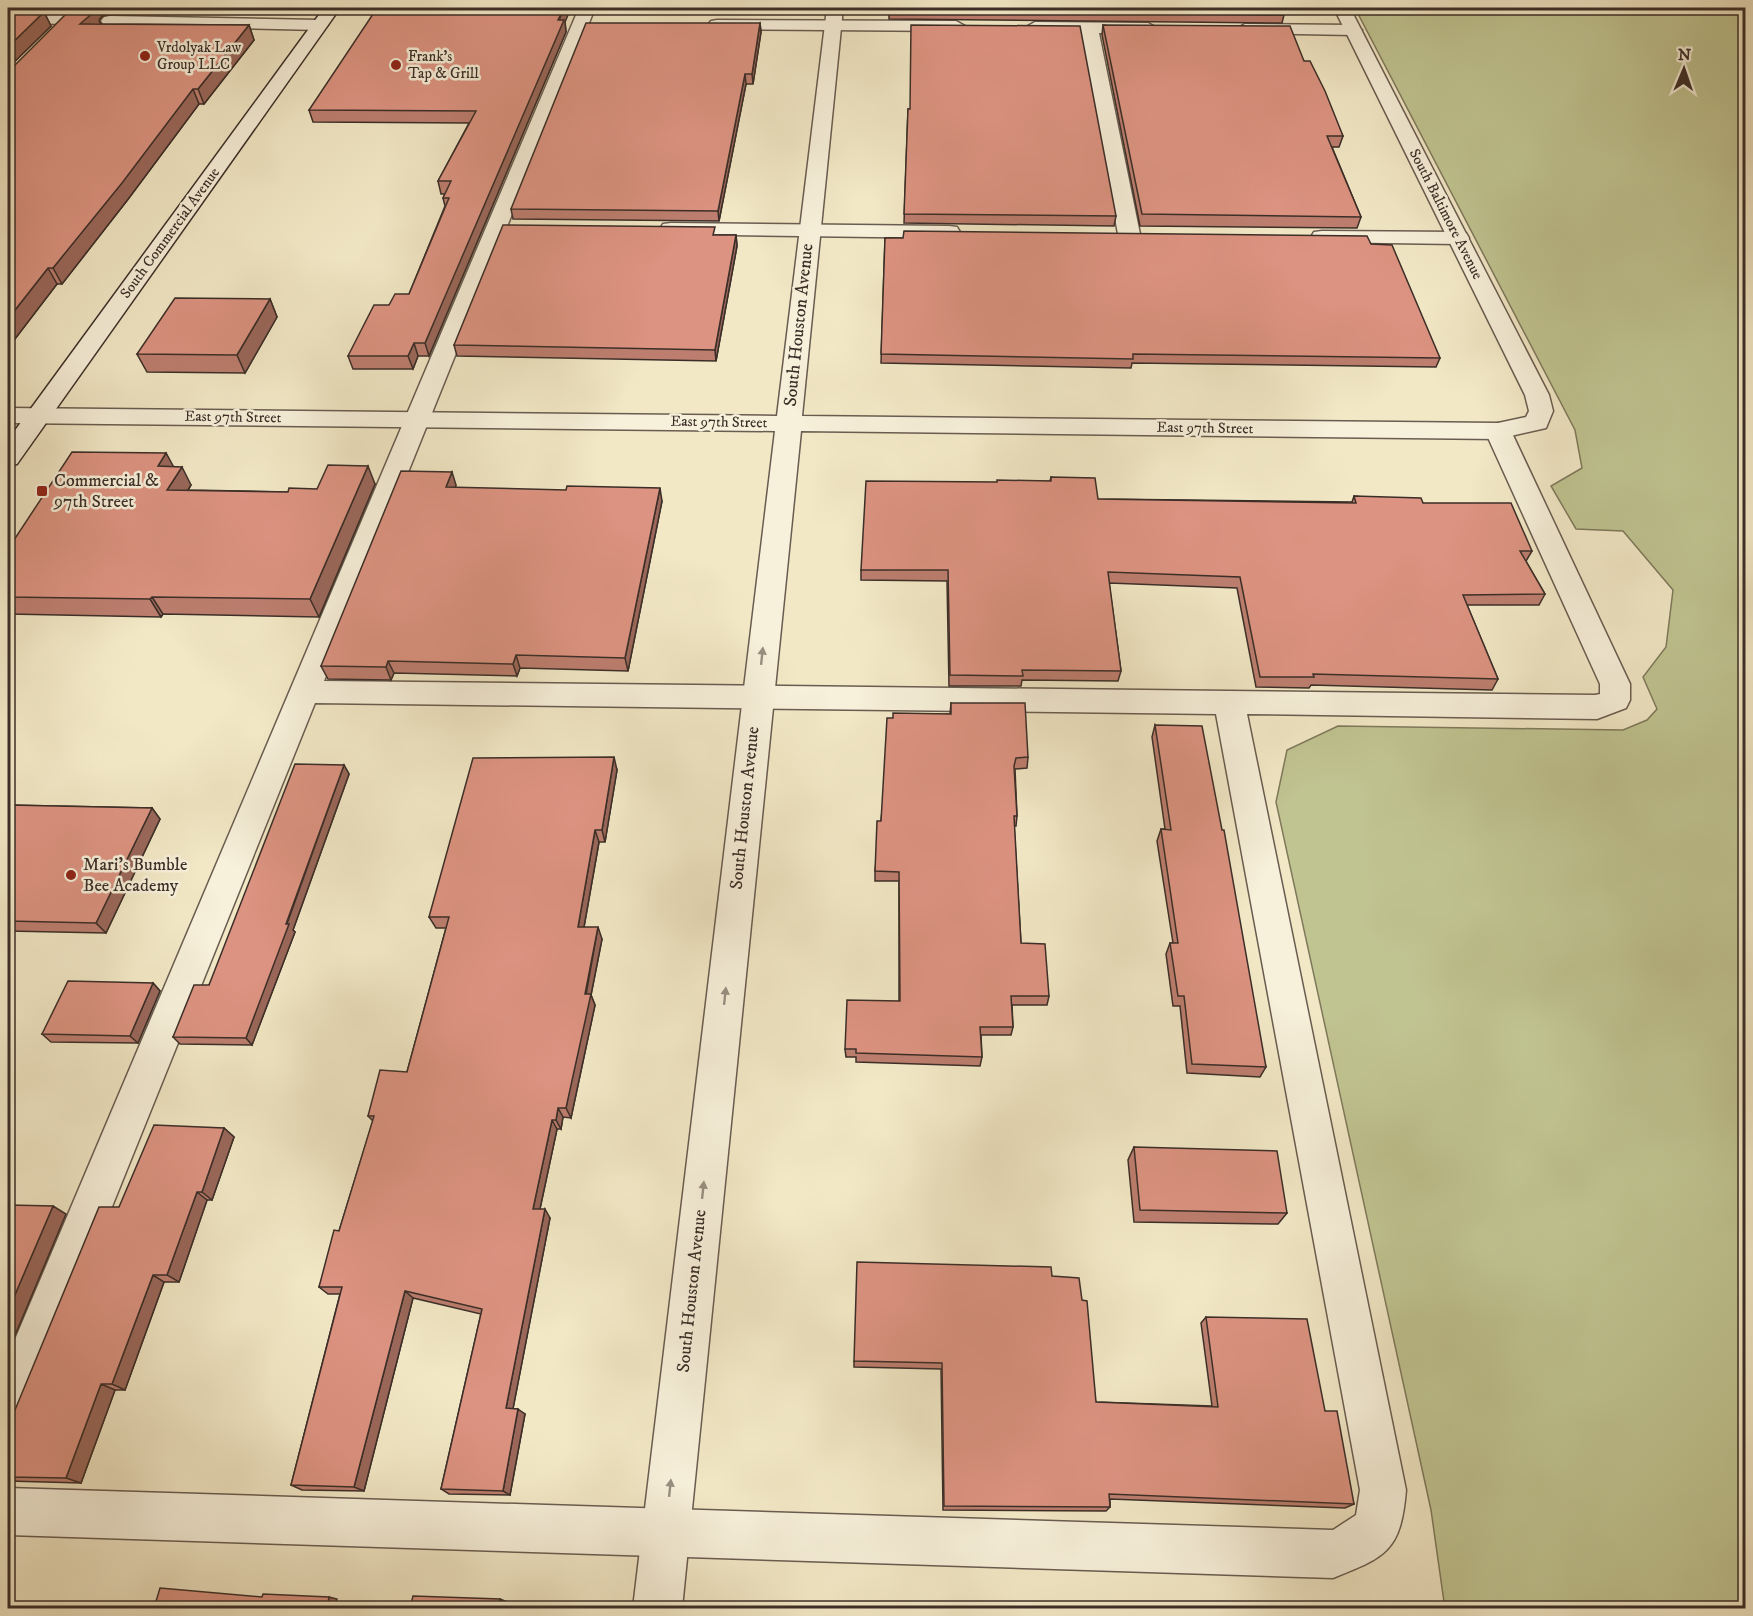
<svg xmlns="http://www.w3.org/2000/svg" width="1753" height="1616" font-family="'IM FELL DW Pica',serif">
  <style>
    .green { fill: #c0c491; stroke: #7e795c; stroke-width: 1.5 }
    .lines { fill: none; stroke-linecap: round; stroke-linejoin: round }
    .service-casing { stroke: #695c50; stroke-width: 3 }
    .minor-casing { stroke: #695c50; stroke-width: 3 }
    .secondary-casing { stroke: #3b2e28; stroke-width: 3 }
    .service { fill: #f7f0da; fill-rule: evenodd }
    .minor { fill: #f7f0da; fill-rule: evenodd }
    .secondary { fill: #f7f0da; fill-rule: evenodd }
    .wall { fill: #bd7e6f; stroke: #3b2e28; stroke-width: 1.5 }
    .shaded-wall { fill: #9a675a; stroke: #3b2e28; stroke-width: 1.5 }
    .building { fill: #dc9381; stroke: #3b2e28; stroke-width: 1.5 }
    .oneway { fill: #998f81 }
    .poi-dot { fill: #8f2418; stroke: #f7f0da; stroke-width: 2 }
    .labels { text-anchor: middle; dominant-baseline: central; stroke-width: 5; stroke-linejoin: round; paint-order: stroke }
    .far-poi-label { font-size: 15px; fill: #3b2e28; stroke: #f7f0da; text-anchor: start }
    .far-street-label { font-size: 15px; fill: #3b2e28; stroke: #f7f0da }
    .street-label { font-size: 18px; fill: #3b2e28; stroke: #f7f0da }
    .poi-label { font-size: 18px; fill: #3b2e28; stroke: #f7f0da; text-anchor: start }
  </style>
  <rect width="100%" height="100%" fill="#f2e8c6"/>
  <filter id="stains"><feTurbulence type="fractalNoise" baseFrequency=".00333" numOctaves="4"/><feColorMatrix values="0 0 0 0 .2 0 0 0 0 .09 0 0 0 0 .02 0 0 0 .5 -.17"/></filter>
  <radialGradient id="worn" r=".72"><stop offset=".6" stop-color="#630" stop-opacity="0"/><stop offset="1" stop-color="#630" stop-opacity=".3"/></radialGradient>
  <path class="green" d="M 1355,8 L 1745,8 L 1745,1608 L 1418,1608 L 1444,1602 L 1431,1510 L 1276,802 L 1287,750 L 1338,726 L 1623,730 L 1647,720 L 1657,709 L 1643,677 L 1666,647 L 1673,590 L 1623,531 L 1576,529 L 1551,486 L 1582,468 L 1575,430 Z"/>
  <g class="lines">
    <g class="service-casing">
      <path id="service" d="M 579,8 L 595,8 L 324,681 L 1595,695 L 1600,694 L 1600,684 L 1485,431 L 1489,426 L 1498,423 L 1507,426 L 1511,431 L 1630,684 L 1630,700 L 1626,708 L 1597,719 L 1247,714 L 1406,1490 C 1401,1551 1386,1557 1333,1578 L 8,1535 L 8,1488 L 1333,1530 L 1356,1515 L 1360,1490 L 1216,714 L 315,703 L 24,1425 L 8,1431 L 8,1356 Z
        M 8,13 L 71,14 L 79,19 L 71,24 L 8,23 Z
        M 110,16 L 319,20 L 328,25 L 319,30 L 104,25 L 101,21 L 104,17 Z
        M 717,20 L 956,21 L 965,26 L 956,31 L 711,29 L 708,25 L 711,21 Z
        M 1035,22 L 1148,23 L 1157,28 L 1148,33 L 1099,33 L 1140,234 L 1137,239 L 1121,239 L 1118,234 L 1081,33 L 1029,31 L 1026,27 Z
        M 1245,24 L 1353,25 L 1362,30 L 1353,35 L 1239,33 L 1236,29 Z
        M 671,223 L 949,226 L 957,227 L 960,232 L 957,237 L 949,238 L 663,234 L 660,229 L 663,224 Z
        M 1322,231 L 1458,232 L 1466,233 L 1469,238 L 1466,243 L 1458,244 L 1314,242 L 1311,237 L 1314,232 Z"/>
    </g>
    <g class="minor-casing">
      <path id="minor" d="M 827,8 L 843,8 L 802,416 L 1498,423 L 1526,417 L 1529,411 L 1525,395 L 1334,8 L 1350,8 L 1549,395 L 1553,411 L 1546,428 L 1498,439 L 801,431 L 682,1608 L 633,1608 L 775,431 L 8,423 L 8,408 L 777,416 Z"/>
    </g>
    <g class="secondary-casing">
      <path id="secondary" d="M 324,8 L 340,8 L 17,464 L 8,466 L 8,440 Z"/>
    </g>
    <use href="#service" class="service"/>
    <use href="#minor" class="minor"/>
    <use href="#secondary" class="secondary"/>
  </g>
  <path class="wall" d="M 8,8 L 71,8 L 65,12 L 21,11 L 44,12 L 51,26 L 8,68 Z
    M 72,8 L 113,14 L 102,16 L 99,20 L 101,24 L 249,25 L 254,40 L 204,104 L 199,104 L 129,198 L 62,284 L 57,284 L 8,348 Z
    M 889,8 L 1284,15 L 1282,23 L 889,19 Z
    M 565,22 L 566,32 L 429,356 L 418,356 L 413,369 L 353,369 L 348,356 L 389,305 L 409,294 L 445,206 L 443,198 L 445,194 L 441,194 L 438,181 L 469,123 L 313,122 L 309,110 Z
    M 760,23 L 761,32 L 753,84 L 746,84 L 719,221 L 513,219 L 511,209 Z
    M 1103,25 L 1304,61 L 1343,136 L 1339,147 L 1332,147 L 1361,217 L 1357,228 L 1140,226 L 1102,35 Z
    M 908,109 L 1116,216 L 1114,226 L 904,223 Z
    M 715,235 L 736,235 L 737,246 L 716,361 L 457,356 L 454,345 Z
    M 885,238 L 1371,244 L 1440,358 L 1436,367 L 1132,363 L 1131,368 L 881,363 Z
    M 270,299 L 277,317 L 245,373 L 147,372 L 137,354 Z
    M 166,453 L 173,467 L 191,485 L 188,490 L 288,492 L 375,484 L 319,617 L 163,614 L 161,617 L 8,614 L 8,549 Z
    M 1051,477 L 1098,499 L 1352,502 L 1354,496 L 1423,503 L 1532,551 L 1526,561 L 1545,594 L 1539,605 L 1467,605 L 1498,679 L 1492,690 L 1311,685 L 1309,688 L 1256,687 L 1237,588 L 1109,583 L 1121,671 L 1118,681 L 1022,680 L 1021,686 L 949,686 L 947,581 L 861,580 L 861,570 L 997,482 L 1050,481 Z
    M 456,485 L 455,488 L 662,501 L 628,671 L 520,668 L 517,676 L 394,673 L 391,680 L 328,679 L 321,666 Z
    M 951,703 L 1028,757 L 1027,768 L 1015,769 L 1017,816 L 1016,826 L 1014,826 L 1021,943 L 1049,996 L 1047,1005 L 1012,1005 L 1013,1027 L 1011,1035 L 981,1035 L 982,1057 L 980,1066 L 856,1062 L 856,1057 L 846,1057 L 845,1049 L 899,1001 L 899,881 L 875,881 L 875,871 L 893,718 L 950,714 Z
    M 1155,725 L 1266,1067 L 1260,1077 L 1187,1073 L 1180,1006 L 1173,1006 L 1166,954 L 1170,943 L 1173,943 L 1157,841 L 1161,829 L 1165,829 L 1152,737 Z
    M 344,765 L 349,774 L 293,930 L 295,932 L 252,1045 L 180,1044 L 173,1037 L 209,985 Z
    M 617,770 L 605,842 L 599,842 L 584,927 L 602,939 L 591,995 L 595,1005 L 571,1118 L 563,1117 L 561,1129 L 557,1129 L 540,1209 L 550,1218 L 513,1408 L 525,1414 L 510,1495 L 449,1494 L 441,1489 L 481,1314 L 413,1298 L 364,1491 L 302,1490 L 291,1485 L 340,1294 L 328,1294 L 319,1287 L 339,1231 L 373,1121 L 368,1116 L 407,1072 L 446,928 L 436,928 L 429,917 Z
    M 8,805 L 152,808 L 160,819 L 106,933 L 8,931 Z
    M 153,983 L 160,991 L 138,1043 L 51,1042 L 42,1034 Z
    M 224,1128 L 234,1137 L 212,1200 L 207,1200 L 179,1282 L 164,1282 L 125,1390 L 115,1390 L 81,1483 L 8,1481 L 8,1423 L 10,1422 L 119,1207 Z
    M 1134,1147 L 1287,1213 L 1278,1224 L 1134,1222 L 1128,1160 Z
    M 1052,1276 L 1096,1402 L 1212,1406 L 1201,1323 L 1206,1317 L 1325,1411 L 1354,1504 L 1345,1508 L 1110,1499 L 1110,1507 L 1106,1511 L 943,1510 L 941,1369 L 854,1367 L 854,1361 Z"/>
  <path class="shaded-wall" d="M 63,8 L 71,8 L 65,12 Z
    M 93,8 L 120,8 L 113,14 L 102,16 L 99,20 L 101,25 L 80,24 Z
    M 564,8 L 571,8 L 565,22 L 566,32 L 429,356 L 425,343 Z
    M 44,12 L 51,26 L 8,68 L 8,47 Z
    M 760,23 L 761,32 L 753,84 L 752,74 Z
    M 249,25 L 254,40 L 204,104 L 198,89 Z
    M 745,74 L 746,84 L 719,221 L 718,211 Z
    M 193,89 L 199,104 L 129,198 L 62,284 L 53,268 Z
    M 736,235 L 737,246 L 716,361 L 715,350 Z
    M 48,268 L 57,284 L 8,348 L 8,319 Z
    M 270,299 L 277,317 L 245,373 L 237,355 Z
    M 414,343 L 418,356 L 413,369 L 408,356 Z
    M 166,453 L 176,471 L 158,466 Z
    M 368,466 L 375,484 L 319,617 L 310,599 Z
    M 182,467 L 191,485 L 177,508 L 167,490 Z
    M 452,472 L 456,485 L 451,500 L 446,487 Z
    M 660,488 L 662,501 L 628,671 L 625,658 Z
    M 152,597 L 163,614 L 161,617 L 150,599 Z
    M 516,655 L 520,668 L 517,676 L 513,664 Z
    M 388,661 L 394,673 L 391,680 L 386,667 Z
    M 614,757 L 617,770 L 605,842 L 602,830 Z
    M 344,765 L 349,774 L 293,930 L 295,932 L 252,1045 L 246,1038 Z
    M 152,808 L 160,819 L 106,933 L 96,923 Z
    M 595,830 L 599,842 L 582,938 L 578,927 Z
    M 598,927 L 602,939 L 591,995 L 595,1005 L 571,1118 L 566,1108 Z
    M 153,983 L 160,991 L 138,1043 L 130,1036 Z
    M 558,1108 L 563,1117 L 561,1129 L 556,1120 Z
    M 552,1120 L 557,1129 L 538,1218 L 533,1209 Z
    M 224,1128 L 234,1137 L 212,1200 L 202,1192 Z
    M 197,1192 L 207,1200 L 179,1282 L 167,1275 Z
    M 53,1206 L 66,1214 L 8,1352 L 8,1311 Z
    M 545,1209 L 550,1218 L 512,1414 L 506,1408 Z
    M 153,1275 L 164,1282 L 125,1390 L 112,1384 Z
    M 405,1291 L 413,1298 L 364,1491 L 354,1487 Z
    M 101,1384 L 115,1390 L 81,1483 L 66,1478 Z
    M 518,1409 L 525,1414 L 510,1495 L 503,1491 Z
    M 329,1597 L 337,1599 L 335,1608 L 327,1608 Z
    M 500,1599 L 510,1603 L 509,1608 L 499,1608 Z"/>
  <path class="building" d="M 72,8 L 93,8 L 95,11 L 80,24 L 249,25 L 198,89 L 193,89 L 122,183 L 53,268 L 48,268 L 8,319 L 8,72 Z
    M 377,8 L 564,8 L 558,20 L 564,20 L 425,343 L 414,343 L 408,356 L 348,356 L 374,305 L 389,305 L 395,294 L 409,294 L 449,198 L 443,198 L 451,181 L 438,181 L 476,111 L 309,110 Z
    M 889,8 L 1281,8 L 1284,15 L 889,11 Z
    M 8,11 L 44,12 L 8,47 Z
    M 586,23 L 760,23 L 752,74 L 745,74 L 718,211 L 511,209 Z
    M 911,25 L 1080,26 L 1116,216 L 904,214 L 908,109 L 910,109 Z
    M 1103,25 L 1290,26 L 1304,61 L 1310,61 L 1325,91 L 1343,136 L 1327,136 L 1361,217 L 1142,214 Z
    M 503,225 L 715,227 L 713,235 L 736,235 L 715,350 L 454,345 Z
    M 904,231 L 1367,236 L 1371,244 L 1392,245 L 1440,358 L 1133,354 L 1133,359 L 881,354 L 885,238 L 903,238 Z
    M 175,298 L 270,299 L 237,355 L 137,354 Z
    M 72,452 L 166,453 L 158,466 L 182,467 L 167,490 L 288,492 L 289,488 L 317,489 L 328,465 L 368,466 L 310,599 L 152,597 L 150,599 L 8,597 L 8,549 Z
    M 401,471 L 452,472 L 446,487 L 566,490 L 567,486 L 660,488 L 625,658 L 516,655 L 513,664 L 388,661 L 386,667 L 321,666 Z
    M 1051,477 L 1095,478 L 1098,499 L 1356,503 L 1354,496 L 1421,498 L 1423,503 L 1511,503 L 1532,551 L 1520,551 L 1545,594 L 1463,595 L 1498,679 L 1313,674 L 1314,677 L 1260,677 L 1240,577 L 1108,572 L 1121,671 L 1022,670 L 1023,676 L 950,675 L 948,570 L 861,570 L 866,481 L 997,482 L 997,480 L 1051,481 Z
    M 951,703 L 1025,703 L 1028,757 L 1016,758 L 1014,766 L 1017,816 L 1014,816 L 1021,943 L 1045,944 L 1049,996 L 1011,996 L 1013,1027 L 980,1027 L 982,1057 L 856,1053 L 856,1049 L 845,1049 L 847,1000 L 900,1001 L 899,872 L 875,871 L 877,821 L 881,821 L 887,718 L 893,718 L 893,713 L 951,714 Z
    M 1155,725 L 1202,726 L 1222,830 L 1224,830 L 1266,1067 L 1192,1064 L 1184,996 L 1178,996 L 1170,943 L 1178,943 L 1161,829 L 1171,830 Z
    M 614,757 L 602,830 L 595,830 L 578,927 L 598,927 L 585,994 L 591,994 L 566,1108 L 558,1108 L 556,1120 L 552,1120 L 533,1209 L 545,1209 L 506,1408 L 518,1409 L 503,1491 L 441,1489 L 482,1309 L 405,1291 L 354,1487 L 291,1485 L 342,1287 L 319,1287 L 334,1230 L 339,1231 L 374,1116 L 368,1116 L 380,1070 L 407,1072 L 449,917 L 429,917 L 473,758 Z
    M 295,764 L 344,765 L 286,924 L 289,924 L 246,1038 L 173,1037 L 194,985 L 209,985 Z
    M 8,805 L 152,808 L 96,923 L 8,921 Z
    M 68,981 L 153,983 L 130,1036 L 42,1034 Z
    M 154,1125 L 224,1128 L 202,1192 L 197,1192 L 167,1275 L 153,1275 L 112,1384 L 101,1384 L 66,1478 L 8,1477 L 8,1423 L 10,1422 L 99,1207 L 119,1207 Z
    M 1134,1147 L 1277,1151 L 1287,1213 L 1140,1210 Z
    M 8,1205 L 53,1206 L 8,1311 Z
    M 857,1262 L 1051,1267 L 1052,1276 L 1079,1278 L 1082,1300 L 1087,1301 L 1096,1402 L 1218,1407 L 1206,1317 L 1307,1319 L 1325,1411 L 1337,1411 L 1354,1504 L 1109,1494 L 1110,1507 L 944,1506 L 942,1363 L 854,1361 Z
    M 160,1588 L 262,1597 L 263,1594 L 329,1597 L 327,1608 L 154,1608 Z
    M 413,1596 L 500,1599 L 499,1608 L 410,1608 Z"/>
  <defs><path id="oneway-solid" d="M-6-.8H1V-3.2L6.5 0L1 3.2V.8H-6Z" transform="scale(1.5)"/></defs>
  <g class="oneway">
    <use href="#oneway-solid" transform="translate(762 656) rotate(-84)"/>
    <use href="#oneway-solid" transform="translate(725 996) rotate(-84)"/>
    <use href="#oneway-solid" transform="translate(703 1190) rotate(-84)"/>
    <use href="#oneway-solid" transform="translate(670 1488) rotate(-84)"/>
  </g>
  <g class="poi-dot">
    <circle cx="145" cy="56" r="6"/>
    <circle cx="396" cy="65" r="6"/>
    <rect x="36" y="485" width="12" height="12" rx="3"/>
    <circle cx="71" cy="875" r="6"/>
  </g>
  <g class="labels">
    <g class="far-poi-label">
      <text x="157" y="47">Vrdolyak Law<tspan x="157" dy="17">Group LLC</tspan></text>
      <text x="408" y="56">Frank's<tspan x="408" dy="17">Tap &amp; Grill</tspan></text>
    </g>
    <g class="far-street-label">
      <text transform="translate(1446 214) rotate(63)">South Baltimore Avenue</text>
      <text transform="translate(170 233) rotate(-54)">South Commercial Avenue</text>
      <text transform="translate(233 417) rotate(1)">East 97th Street</text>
      <text transform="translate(719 422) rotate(1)">East 97th Street</text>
      <text transform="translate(1205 428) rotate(1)">East 97th Street</text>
    </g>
    <g class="street-label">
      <text transform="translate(799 325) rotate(-84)">South Houston Avenue</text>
      <text transform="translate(745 808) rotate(-84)">South Houston Avenue</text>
      <text transform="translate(692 1291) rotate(-84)">South Houston Avenue</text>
    </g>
    <g class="poi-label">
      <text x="54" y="481">Commercial &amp;<tspan x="54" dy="21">97th Street</tspan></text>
      <text x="83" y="865">Mari's Bumble<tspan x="83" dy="21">Bee Academy</tspan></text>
    </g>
  </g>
  <rect width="1753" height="1616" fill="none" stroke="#f2e8c6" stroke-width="30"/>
  <rect x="9" y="9" width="1735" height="1598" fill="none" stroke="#3b2e28" stroke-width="3"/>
  <rect x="15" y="15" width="1723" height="1586" fill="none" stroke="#3b2e28" stroke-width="1.5"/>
  <g transform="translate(1684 69) rotate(2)" stroke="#f7f0da" stroke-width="4.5" paint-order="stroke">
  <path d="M0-4.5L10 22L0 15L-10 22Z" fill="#3b2e28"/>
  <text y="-9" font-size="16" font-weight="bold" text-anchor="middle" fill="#3b2e28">N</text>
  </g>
  <rect width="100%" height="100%" filter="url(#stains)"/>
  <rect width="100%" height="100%" fill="url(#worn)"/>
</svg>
